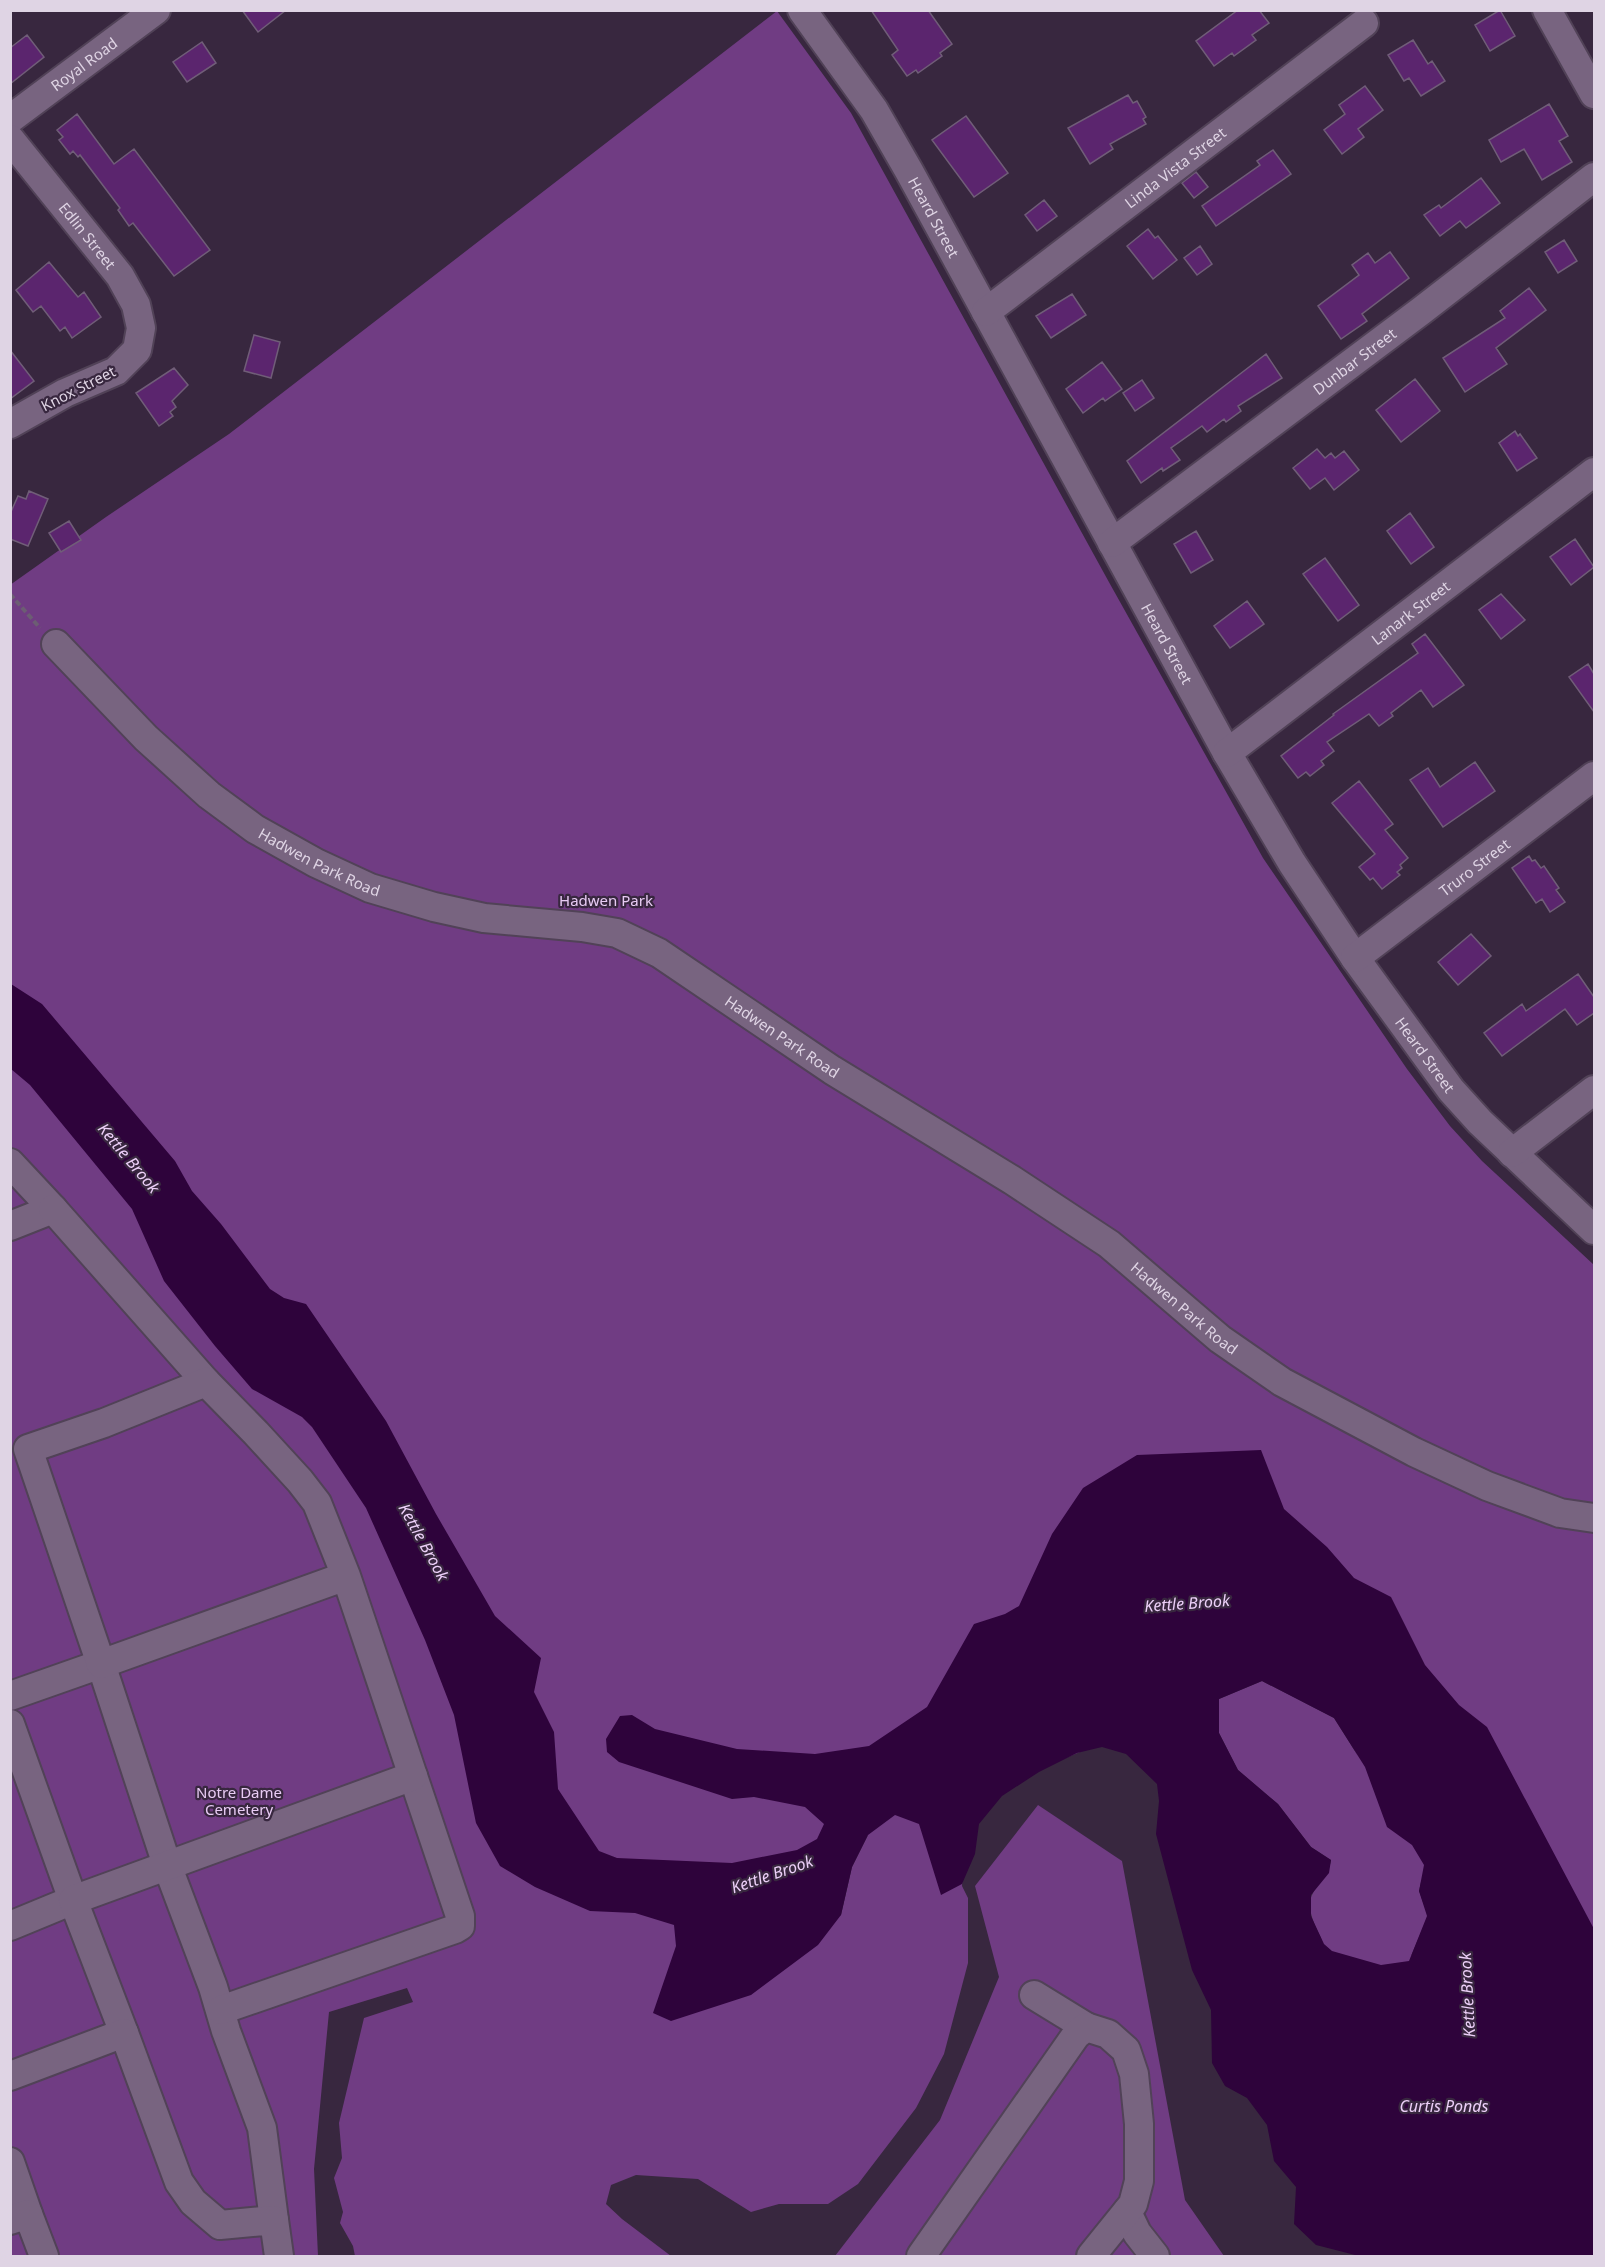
<svg xmlns="http://www.w3.org/2000/svg" width="1605" height="2267" font-family="'Noto Sans',sans-serif">
  <style>
    .green { fill: #703c83; fill-rule: evenodd }
    .water { fill: #2e033b; fill-rule: evenodd }
    .building { fill: #5b256e; stroke: #705d78; stroke-width: 1.5 }
    .lines { fill: none; stroke-linecap: round; stroke-linejoin: round }
    .minor-casing { stroke: #514257; stroke-width: 32 }
    .path { stroke: #6c5d73; stroke-width: 4; stroke-dasharray: 6 3; stroke-linecap: butt }
    .minor { stroke: #786480; stroke-width: 28 }
    .labels { text-anchor: middle; dominant-baseline: central; stroke-width: 4.5; stroke-linejoin: round; paint-order: stroke }
    .street-label { font-size: 15px; fill: #dfd4e4; stroke: #38273f }
    .park-label { font-size: 15px; fill: #e8cbf4; stroke: #38273f }
    .water-label { font-size: 16px; font-style: italic; fill: #edd0f9; stroke: #38273f }
  </style>
  <rect width="100%" height="100%" fill="#38273f"/>
  <path class="green" d="M 777,11 L 851,113 L 1110,584 L 1263,858 L 1407,1069 L 1450,1126 L 1482,1161 L 1594,1265 L 1594,2256 L 1376,2256 L 1321,1938 C 1315,1926 1305,1907 1313,1893 C 1320,1879 1328,1878 1331,1860 L 1311,1847 L 1278,1804 L 1238,1770 L 1219,1733 L 1219,1699 L 1262,1681 L 1334,1718 L 1358,1756 L 1304,1658 L 1013,1780 L 978,1824 L 963,1870 L 962,1886 L 968,1898 L 968,1963 L 944,2054 L 916,2108 L 858,2184 L 828,2204 L 779,2204 L 751,2212 L 698,2179 L 636,2175 L 611,2185 L 606,2204 L 622,2219 L 671,2256 L 355,2256 L 353,2246 L 340,2223 L 343,2212 L 334,2178 L 342,2158 L 339,2123 L 364,2018 L 413,2002 L 407,1988 L 329,2012 L 314,2169 L 318,2256 L 11,2256 L 10,585 L 106,517 L 229,434 ZM 904,1805 L 868,1835 L 852,1867 L 841,1915 L 655,2013 ZM 1421,1882 L 1430,1927 L 1411,1956 L 1428,1916 L 1419,1891 Z
    M 1038,1805 L 1122,1861 L 1185,2200 L 1224,2256 L 835,2256 L 940,2120 L 999,1977 L 975,1886 Z"/>
  <path class="water" d="M 11,984 L 42,1004 L 175,1161 L 192,1191 L 221,1224 L 270,1289 L 284,1298 L 306,1304 L 386,1421 L 436,1514 L 495,1616 L 541,1658 L 534,1692 L 554,1732 L 558,1789 L 599,1851 L 617,1858 L 732,1863 L 797,1850 L 817,1839 L 824,1824 L 805,1807 L 754,1797 L 732,1799 L 619,1762 L 607,1752 L 606,1739 L 620,1716 L 632,1715 L 655,1729 L 737,1749 L 815,1754 L 869,1746 L 927,1707 L 974,1624 L 1005,1614 L 1019,1606 L 1052,1534 L 1083,1488 L 1137,1455 L 1261,1450 L 1284,1509 L 1327,1547 L 1354,1578 L 1391,1597 L 1425,1665 L 1459,1705 L 1487,1727 L 1594,1929 L 1594,2256 L 1359,2256 L 1316,2245 L 1294,2224 L 1296,2187 L 1274,2161 L 1267,2125 L 1247,2098 L 1225,2086 L 1212,2063 L 1211,2010 L 1192,1970 L 1156,1834 L 1159,1801 L 1157,1784 L 1126,1754 L 1102,1747 L 1077,1753 L 1039,1772 L 1002,1796 L 979,1824 L 975,1854 L 962,1884 L 941,1895 L 919,1824 L 895,1815 L 868,1835 L 852,1867 L 841,1915 L 818,1945 L 751,1995 L 671,2021 L 653,2013 L 676,1946 L 674,1925 L 635,1913 L 590,1911 L 535,1887 L 500,1866 L 476,1823 L 454,1715 L 425,1640 L 366,1508 L 312,1427 L 302,1417 L 252,1389 L 215,1346 L 164,1281 L 132,1209 L 30,1085 L 11,1069 ZM 1262,1681 L 1334,1718 L 1365,1767 L 1387,1827 L 1412,1845 L 1424,1865 L 1419,1891 L 1427,1916 L 1409,1961 L 1381,1965 L 1332,1951 L 1324,1944 L 1311,1916 L 1311,1895 L 1329,1873 L 1331,1860 L 1311,1847 L 1278,1804 L 1238,1770 L 1219,1733 L 1219,1699 Z"/>
  <path class="building" d="M 242,10 L 286,10 L 258,32 Z
    M 871,10 L 928,10 L 952,44 L 940,53 L 942,56 L 918,73 L 916,70 L 907,76 L 892,55 L 898,50 Z
    M 1238,10 L 1259,10 L 1269,23 L 1252,35 L 1256,40 L 1234,56 L 1232,53 L 1214,66 L 1196,41 Z
    M 1500,10 L 1515,36 L 1490,51 L 1475,25 Z
    M 27,35 L 44,57 L 10,84 L 10,48 Z
    M 1413,40 L 1428,64 L 1432,61 L 1445,81 L 1421,96 L 1409,78 L 1404,81 L 1388,55 Z
    M 202,42 L 216,63 L 187,82 L 173,62 Z
    M 1365,86 L 1383,110 L 1358,129 L 1364,137 L 1342,154 L 1324,130 L 1345,114 L 1339,105 Z
    M 1128,95 L 1133,103 L 1137,101 L 1146,117 L 1143,119 L 1146,124 L 1110,144 L 1113,149 L 1090,164 L 1068,128 Z
    M 1549,104 L 1568,136 L 1559,141 L 1572,162 L 1542,180 L 1524,149 L 1501,162 L 1489,140 Z
    M 77,114 L 114,164 L 134,149 L 210,250 L 174,276 L 133,223 L 129,226 L 118,210 L 120,208 L 80,155 L 78,157 L 73,151 L 70,154 L 59,140 L 63,137 L 57,130 Z
    M 966,116 L 1008,173 L 974,197 L 932,140 Z
    M 1273,150 L 1291,174 L 1216,226 L 1202,206 L 1260,165 L 1257,161 Z
    M 1196,172 L 1208,187 L 1194,198 L 1182,183 Z
    M 1481,178 L 1500,203 L 1466,228 L 1460,221 L 1440,236 L 1424,215 L 1439,205 L 1441,208 Z
    M 1044,200 L 1057,216 L 1037,231 L 1025,215 Z
    M 1148,229 L 1155,238 L 1158,236 L 1177,260 L 1153,279 L 1127,246 Z
    M 1564,240 L 1577,261 L 1558,273 L 1545,252 Z
    M 1200,246 L 1212,264 L 1197,275 L 1184,258 Z
    M 1390,252 L 1409,278 L 1362,314 L 1367,321 L 1341,339 L 1318,306 L 1359,275 L 1352,265 L 1368,253 L 1375,263 Z
    M 49,262 L 78,297 L 84,292 L 101,317 L 72,338 L 65,327 L 60,331 L 41,306 L 33,312 L 16,290 Z
    M 1529,288 L 1546,310 L 1496,348 L 1507,364 L 1465,392 L 1443,358 L 1505,318 L 1500,311 Z
    M 1072,294 L 1086,315 L 1051,338 L 1036,316 Z
    M 254,335 L 280,342 L 271,378 L 244,371 Z
    M 10,350 L 34,381 L 10,399 Z
    M 1266,354 L 1282,378 L 1238,406 L 1241,411 L 1226,422 L 1224,419 L 1207,432 L 1202,426 L 1171,448 L 1180,460 L 1163,471 L 1162,468 L 1141,483 L 1127,461 Z
    M 1102,362 L 1122,389 L 1105,401 L 1103,398 L 1083,413 L 1066,389 Z
    M 174,368 L 188,385 L 172,401 L 176,407 L 170,412 L 173,416 L 159,426 L 136,393 Z
    M 1415,379 L 1440,411 L 1401,442 L 1376,410 Z
    M 1142,380 L 1154,398 L 1135,411 L 1123,393 Z
    M 1515,431 L 1518,436 L 1520,434 L 1537,458 L 1517,471 L 1499,443 Z
    M 1317,449 L 1325,458 L 1331,453 L 1335,458 L 1344,451 L 1359,470 L 1334,490 L 1325,478 L 1310,489 L 1293,468 Z
    M 29,491 L 48,499 L 28,546 L 10,539 L 10,514 L 18,496 L 26,499 Z
    M 1410,513 L 1434,547 L 1411,564 L 1387,531 Z
    M 69,521 L 81,540 L 61,552 L 49,533 Z
    M 1196,531 L 1213,560 L 1191,573 L 1174,544 Z
    M 1575,539 L 1594,567 L 1571,585 L 1550,557 Z
    M 1325,558 L 1359,605 L 1338,621 L 1303,574 Z
    M 1501,594 L 1525,620 L 1501,639 L 1479,610 Z
    M 1247,601 L 1264,624 L 1230,648 L 1214,626 Z
    M 1425,634 L 1464,685 L 1433,707 L 1421,690 L 1391,713 L 1393,716 L 1379,726 L 1369,714 L 1327,742 L 1334,751 L 1321,761 L 1324,765 L 1310,776 L 1306,772 L 1298,778 L 1281,756 L 1334,715 L 1333,714 L 1418,653 L 1412,644 Z
    M 1588,664 L 1594,674 L 1594,712 L 1569,677 Z
    M 1475,762 L 1495,791 L 1443,827 L 1410,780 L 1428,768 L 1440,787 Z
    M 1359,781 L 1393,824 L 1385,830 L 1408,858 L 1400,865 L 1402,868 L 1397,872 L 1400,875 L 1382,889 L 1373,878 L 1370,880 L 1359,867 L 1375,854 L 1332,803 Z
    M 1529,856 L 1532,861 L 1535,860 L 1541,868 L 1544,866 L 1559,888 L 1556,890 L 1565,902 L 1550,912 L 1542,899 L 1536,903 L 1512,868 Z
    M 1471,934 L 1491,956 L 1458,985 L 1438,962 Z
    M 1578,974 L 1594,997 L 1594,1013 L 1577,1025 L 1565,1009 L 1502,1056 L 1484,1033 L 1522,1004 L 1526,1011 Z"/>
  <g class="lines">
    <g class="minor-casing">
      <g id="minor">
        <path id="s1" d="M 802,10 L 874,110 L 909,171 L 1227,753 L 1292,863 L 1355,958 L 1451,1090 L 1480,1122 L 1594,1230"/>
        <path d="M 1547,10 L 1594,94"/>
        <path id="s2" d="M 10,119 L 156,10"/>
        <path id="s3" d="M 10,139 L 120,276 L 136,305 L 141,328 L 137,350 L 116,371 L 65,393 L 10,424"/>
        <path id="s4" d="M 986,312 L 1364,23"/>
        <path id="s5" d="M 1112,543 L 1421,311 L 1594,177"/>
        <path id="s6" d="M 56,644 L 146,738 L 209,795 L 255,829 L 316,863 L 370,888 L 434,907 L 484,918 L 582,927 L 617,933 L 659,953 L 832,1070 L 1012,1180 L 1109,1244 L 1220,1339 L 1282,1382 L 1414,1452 L 1487,1486 L 1560,1513 L 1594,1518"/>
        <path id="s7" d="M 1227,753 L 1594,472"/>
        <path id="s8" d="M 1355,958 L 1594,776"/>
        <path d="M 1512,1153 L 1594,1090"/>
        <path d="M 10,1163 L 53,1209 L 10,1226"/>
        <path d="M 53,1209 L 206,1382"/>
        <path d="M 10,1696 L 101,1664 L 167,1865 L 213,1987 L 226,2031 L 262,2128 L 274,2220"/>
        <path d="M 10,1724 L 73,1900 L 10,1926"/>
        <path d="M 1034,1995 L 1086,2027"/>
        <path d="M 221,2010 L 455,1929 L 460,1926 L 460,1916 L 413,1776"/>
        <path d="M 124,2033 L 73,1900 L 413,1776 L 346,1576 L 101,1664 L 28,1449 L 104,1423 L 206,1382 L 256,1433 L 300,1481 L 317,1503 L 346,1576"/>
        <path d="M 10,2076 L 124,2033 L 179,2182 L 193,2202 L 220,2225 L 274,2220 L 279,2256"/>
        <path d="M 10,2162 L 28,2214"/>
        <path d="M 1127,2212 L 1137,2233 L 1155,2256"/>
        <path d="M 10,2220 L 28,2214 L 44,2256"/>
        <path d="M 921,2256 L 1076,2035 L 1086,2027 L 1108,2034 L 1126,2050 L 1134,2074 L 1139,2124 L 1139,2181 L 1133,2204 L 1091,2256"/>
      </g>
    </g>
    <path class="path" d="M 10,594 L 40,628"/>
    <use href="#minor" class="minor"/>
  </g>
  <g class="labels">
    <g class="street-label">
      <text stroke="none"><textPath href="#s2" startOffset="92">Royal Road</textPath></text>
      <text stroke="none"><textPath href="#s4" startOffset="238">Linda Vista Street</textPath></text>
      <text stroke="none"><textPath href="#s1" startOffset="246">Heard Street</textPath></text>
      <text stroke="none"><textPath href="#s3" startOffset="124">Edlin Street</textPath></text>
      <text stroke="none"><textPath href="#s5" startOffset="303">Dunbar Street</textPath></text>
      <text transform="translate(78 388) rotate(-27)">Knox Street</text>
      <text stroke="none"><textPath href="#s7" startOffset="231">Lanark Street</textPath></text>
      <text stroke="none"><textPath href="#s1" startOffset="732">Heard Street</textPath></text>
      <text stroke="none"><textPath href="#s6" startOffset="345">Hadwen Park Road</textPath></text>
      <text stroke="none"><textPath href="#s8" startOffset="150">Truro Street</textPath></text>
      <text stroke="none"><textPath href="#s6" startOffset="849">Hadwen Park Road</textPath></text>
      <text stroke="none"><textPath href="#s1" startOffset="1218">Heard Street</textPath></text>
      <text stroke="none"><textPath href="#s6" startOffset="1335">Hadwen Park Road</textPath></text>
    </g>
    <g class="park-label">
      <text x="606" y="900">Hadwen Park</text>
      <text x="239" y="1792">Notre Dame<tspan x="239" dy="17">Cemetery</tspan></text>
    </g>
    <g class="water-label">
      <text transform="translate(129 1158) rotate(50)">Kettle Brook</text>
      <text transform="translate(424 1542) rotate(61)">Kettle Brook</text>
      <text transform="translate(1187 1603) rotate(-4)">Kettle Brook</text>
      <text transform="translate(772 1874) rotate(-19)">Kettle Brook</text>
      <text transform="translate(1467 1995) rotate(-93)">Kettle Brook</text>
      <text x="1444" y="2106">Curtis Ponds</text>
    </g>
  </g>
  <rect width="1605" height="2267" fill="none" stroke="#dfd4e4" stroke-width="24"/>
</svg>
